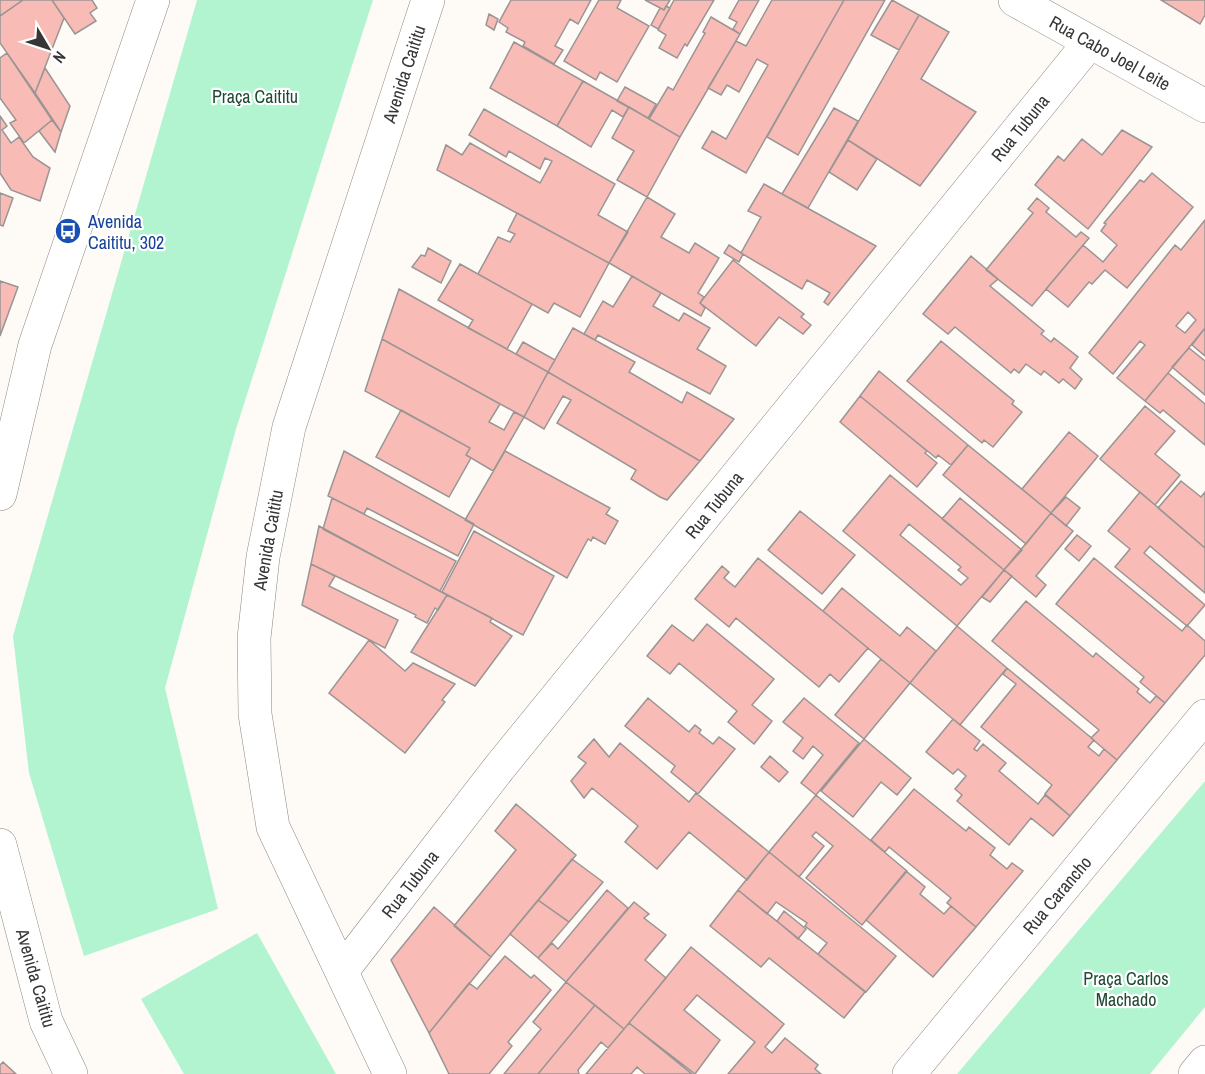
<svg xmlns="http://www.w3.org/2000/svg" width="1205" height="1074" font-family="'Archivo Narrow',sans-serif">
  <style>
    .green { fill: #b2f4d0 }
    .building { fill: #f8bbb5; stroke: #9a9594; stroke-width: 1.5; fill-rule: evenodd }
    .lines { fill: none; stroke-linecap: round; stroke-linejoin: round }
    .minor-casing { stroke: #8c8986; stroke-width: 34 }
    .minor { stroke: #fff; stroke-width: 33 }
    .labels { text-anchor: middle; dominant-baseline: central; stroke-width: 4.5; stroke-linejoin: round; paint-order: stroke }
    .street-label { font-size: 18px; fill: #383635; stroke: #fff }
    .park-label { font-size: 18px; fill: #204a35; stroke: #fff }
    .transit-label { font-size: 18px; fill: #164399; stroke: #fff; text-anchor: start }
  </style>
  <rect width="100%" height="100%" fill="#fefbf7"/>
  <path class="green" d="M 197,0 L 373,0 L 236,429 L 165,688 L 218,909 L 84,956 L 29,773 L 13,636 Z
    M 1205,781 L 1205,1007 L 1150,1074 L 957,1074 Z
    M 257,933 L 336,1074 L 184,1074 L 141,999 Z"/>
  <path class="building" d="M 0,0 L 23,0 L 0,16 Z
    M 23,0 L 52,0 L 64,18 L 35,93 L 0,43 L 0,16 Z
    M 52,0 L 92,0 L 97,8 L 90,13 L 96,21 L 75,34 Z
    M 511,0 L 591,0 L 578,24 L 570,19 L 555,46 L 563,50 L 554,64 L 523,46 L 525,42 L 506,32 L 508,28 L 499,22 Z
    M 599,0 L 621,0 L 617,8 L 649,26 L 617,82 L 600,72 L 596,80 L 564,61 Z
    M 645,0 L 670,0 L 664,10 Z
    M 674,0 L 714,0 L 687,46 L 685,44 L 677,58 L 659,48 L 666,35 L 658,30 Z
    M 759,0 L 740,34 L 733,29 L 737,22 L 729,18 L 739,0 Z
    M 772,0 L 844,0 L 746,173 L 702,148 L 712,131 L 726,139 L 768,65 L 757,59 L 739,92 L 727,85 L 721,95 L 708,88 L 736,41 L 746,46 Z
    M 844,0 L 885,0 L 798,155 L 767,137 Z
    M 892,0 L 919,15 L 899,50 L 871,35 Z
    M 1161,0 L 1205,0 L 1205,15 L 1200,24 Z
    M 666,6 L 670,8 L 658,29 L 651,25 L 660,8 L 664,10 Z
    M 489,14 L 498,19 L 494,30 L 486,25 Z
    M 919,15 L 949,32 L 921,79 L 976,112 L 920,186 L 848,140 Z
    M 711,17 L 740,34 L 680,137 L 649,119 L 668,87 L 673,90 L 705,33 L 703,32 Z
    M 514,42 L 583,81 L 557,126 L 490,88 Z
    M 7,53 L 52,120 L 24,143 L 10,123 L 16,120 L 0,98 L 0,58 Z
    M 45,68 L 70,106 L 61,132 L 35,93 Z
    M 583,81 L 629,107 L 623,117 L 612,110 L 591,147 L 557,126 Z
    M 625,87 L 656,104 L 648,118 L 617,101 Z
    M 629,107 L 680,137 L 647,197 L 617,180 L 634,151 L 612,138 Z
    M 834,108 L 858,121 L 808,208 L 782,194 Z
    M 484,109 L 615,184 L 598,215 L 628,232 L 609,263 L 437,170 L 446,145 L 462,155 L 470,143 L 540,183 L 552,161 L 545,158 L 540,169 L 509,151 L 506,157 L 469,135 Z
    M 0,116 L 7,126 L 2,130 L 11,143 L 19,137 L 33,157 L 50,168 L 40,201 L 11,190 L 0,173 Z
    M 52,120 L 61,132 L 55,152 L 39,131 Z
    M 1122,130 L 1152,147 L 1088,229 L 1035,185 L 1058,156 L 1064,161 L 1082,139 L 1102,155 Z
    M 848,140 L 877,159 L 857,190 L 829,172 Z
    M 1152,173 L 1193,207 L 1127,288 L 1105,270 L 1092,284 L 1089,282 L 1068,307 L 1046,289 L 1083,245 L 1103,262 L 1117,245 L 1101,231 L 1106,224 L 1104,223 L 1140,180 L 1144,182 Z
    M 764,184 L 876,246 L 828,305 L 824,302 L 830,293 L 807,280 L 802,289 L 741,253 L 761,217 L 748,211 Z
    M 0,193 L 13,198 L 3,226 L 0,225 Z
    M 647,197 L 675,214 L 661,237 L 689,253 L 695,243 L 719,258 L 698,293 L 704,297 L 700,303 L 705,308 L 701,316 L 609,263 Z
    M 1037,198 L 1049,208 L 1046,212 L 1076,237 L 1081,232 L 1089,238 L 1032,306 L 986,270 L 1033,213 L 1028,209 Z
    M 517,213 L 609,263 L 580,317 L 554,303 L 548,313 L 478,274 L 498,237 L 510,242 L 515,234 L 508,231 Z
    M 1205,220 L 1205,328 L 1145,401 L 1117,378 L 1145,345 L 1140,341 L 1113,374 L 1089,353 L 1175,245 L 1181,250 ZM 1188,312 L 1196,320 L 1185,333 L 1176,326 Z
    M 729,245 L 743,254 L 739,262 L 724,253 Z
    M 428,248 L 451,261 L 441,283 L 412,267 L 421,255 L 425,256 Z
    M 971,256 L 998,279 L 990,286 L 1044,331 L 1041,334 L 1051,342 L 1054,338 L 1078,357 L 1070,368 L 1082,379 L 1075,389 L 1063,379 L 1059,383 L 1044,371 L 1041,375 L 1026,364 L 1019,373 L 1014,369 L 1011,373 L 955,327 L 948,334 L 923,314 Z
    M 733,260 L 804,314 L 801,317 L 811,325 L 803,334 L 779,317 L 756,346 L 700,303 Z
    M 460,264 L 532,304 L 507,349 L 468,328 L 473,320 L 438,300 Z
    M 632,276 L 661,293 L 653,306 L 679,321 L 684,313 L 710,328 L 697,349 L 726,366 L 710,394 L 598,335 L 595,340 L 584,334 L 603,301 L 613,307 Z
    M 0,281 L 18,287 L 0,336 Z
    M 399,289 L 548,372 L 524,417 L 382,339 Z
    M 573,328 L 635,362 L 629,372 L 682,403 L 687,392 L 734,419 L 700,461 L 548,372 Z
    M 1205,328 L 1205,356 L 1192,345 Z
    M 382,339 L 500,404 L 489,422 L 504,430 L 514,412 L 524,417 L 493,471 L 466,455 L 470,448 L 365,391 Z
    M 941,341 L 1014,401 L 1012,404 L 1022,412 L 993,447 L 984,440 L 982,443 L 907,381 Z
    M 523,342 L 555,360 L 548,372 L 516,354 Z
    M 1189,348 L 1205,361 L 1205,395 L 1172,367 Z
    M 879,371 L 968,445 L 951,465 L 938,455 L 936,458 L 860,396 Z
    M 548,372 L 700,461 L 667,500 L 660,497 L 631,479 L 636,470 L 557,423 L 571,400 L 563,396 L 544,429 L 524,417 Z
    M 1168,373 L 1205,404 L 1205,445 L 1163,410 L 1160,413 L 1145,401 Z
    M 860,396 L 927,451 L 925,453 L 937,463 L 917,487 L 840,422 Z
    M 1145,406 L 1175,431 L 1155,454 L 1180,475 L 1155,505 L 1100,459 Z
    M 401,410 L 470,448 L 466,455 L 471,458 L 449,497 L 376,457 Z
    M 1069,432 L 1098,456 L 1051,513 L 1022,489 Z
    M 968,445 L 1051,513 L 1026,544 L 943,475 Z
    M 344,451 L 474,524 L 458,556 L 367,508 L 364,514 L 328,496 Z
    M 505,451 L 610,508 L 606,514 L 618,521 L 605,544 L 593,537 L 591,541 L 588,539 L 567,578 L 465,520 Z
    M 890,475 L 1004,570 L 957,626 L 843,531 ZM 909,524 L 961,567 L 958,570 L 968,578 L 961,585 L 900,535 Z
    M 1181,481 L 1201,497 L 1205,492 L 1205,548 L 1158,508 Z
    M 1140,492 L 1205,548 L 1205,593 L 1150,546 L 1144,553 L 1205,605 L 1187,626 L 1115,567 L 1130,549 L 1108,531 Z
    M 1066,497 L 1080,508 L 1066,526 L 1051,513 Z
    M 332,498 L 456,561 L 440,591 L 323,529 Z
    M 960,498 L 1022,550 L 1004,570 L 942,519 Z
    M 800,511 L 855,555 L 822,594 L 768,550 Z
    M 1051,513 L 1073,531 L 1036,576 L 1046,585 L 1036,597 L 1004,570 Z
    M 319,526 L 447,595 L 438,610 L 435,608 L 427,623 L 415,617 L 416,615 L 311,564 Z
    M 474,531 L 554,576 L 523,635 L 442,592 Z
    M 1077,535 L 1091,546 L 1079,561 L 1065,549 Z
    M 758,558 L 868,648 L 839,682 L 830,674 L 819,687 L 736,618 L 729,627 L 695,599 L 722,566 L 729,572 L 724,578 L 735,587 Z
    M 1094,558 L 1182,631 L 1187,625 L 1205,641 L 1205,655 L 1165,703 L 1140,682 L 1144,677 L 1056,604 Z
    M 311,564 L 335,576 L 329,586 L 398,620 L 385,648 L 302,605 Z
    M 1004,570 L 1012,576 L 990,602 L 982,597 Z
    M 842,588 L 900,636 L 907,627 L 936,651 L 910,683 L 823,611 Z
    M 447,595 L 492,618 L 490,622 L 512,636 L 475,686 L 411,652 Z
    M 1026,601 L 1093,657 L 1096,653 L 1139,689 L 1137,692 L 1150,703 L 1156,696 L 1165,703 L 1117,760 L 1091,738 L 1099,730 L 992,641 Z
    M 707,624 L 774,679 L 752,705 L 772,721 L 754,744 L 728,722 L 737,711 L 679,663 L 670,674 L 647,656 L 672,625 L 693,641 Z
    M 957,626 L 1007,668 L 960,725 L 910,683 Z
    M 369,640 L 405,671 L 413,663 L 455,684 L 442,700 L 445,702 L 405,753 L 329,693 Z
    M 881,659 L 910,683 L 864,739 L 835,715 Z
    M 1007,668 L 1094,740 L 1088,747 L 1099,756 L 1104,749 L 1117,760 L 1070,816 L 1045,794 L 1052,785 L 981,727 L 1016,684 L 1003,674 Z
    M 648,698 L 689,732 L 695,725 L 701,730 L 699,733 L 713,744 L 719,737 L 735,749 L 698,794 L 671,772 L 675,766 L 625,726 Z
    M 804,698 L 859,743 L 816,795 L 801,783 L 823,755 L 813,746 L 803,759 L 793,751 L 803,738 L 783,722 Z
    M 953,719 L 980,741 L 974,749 L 977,751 L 983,744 L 1006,763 L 999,771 L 1038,804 L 1045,795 L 1070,816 L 1053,836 L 1031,818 L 1009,845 L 957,801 L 962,795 L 955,789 L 966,776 L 958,769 L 953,774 L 926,752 Z
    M 594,739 L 609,757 L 620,743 L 689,802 L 696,793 L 769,852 L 747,880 L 689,832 L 657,869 L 625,842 L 638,826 L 592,788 L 584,798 L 571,781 L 586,763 L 578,757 Z
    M 864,739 L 911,778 L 897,795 L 881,782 L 853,817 L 821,791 Z
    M 770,756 L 788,772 L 779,782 L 761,767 Z
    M 914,789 L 966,831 L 969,827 L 995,848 L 990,855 L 1007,869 L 1012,863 L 1023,871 L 976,927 L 947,903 L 951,898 L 889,847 L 885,852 L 871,840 Z
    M 816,795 L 907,871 L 862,925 L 806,878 L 833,846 L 816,832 L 812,836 L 824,846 L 799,877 L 769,852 Z
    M 516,804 L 576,855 L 491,957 L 454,926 L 516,850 L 495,831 Z
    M 769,852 L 896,956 L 866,992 L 818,954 L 827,943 L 805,926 L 807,923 L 776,902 L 767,914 L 738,890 Z
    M 572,859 L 603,882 L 569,922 L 538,900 Z
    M 906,871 L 925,887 L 920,894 L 944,914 L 951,906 L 976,927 L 933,977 L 866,920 Z
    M 607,890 L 628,908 L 566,982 L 538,958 L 552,943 L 558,949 Z
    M 738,890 L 865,992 L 844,1018 L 769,958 L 761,967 L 710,926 Z
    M 538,900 L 569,922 L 538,958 L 510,934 Z
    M 634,902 L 649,914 L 644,918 L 666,935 L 645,960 L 666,978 L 624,1029 L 566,982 Z
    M 434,907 L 491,957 L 429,1033 L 391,960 Z
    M 784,911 L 806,929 L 798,939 L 777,921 Z
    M 691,947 L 784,1024 L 765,1047 L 772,1053 L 785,1038 L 818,1065 L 815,1069 L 821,1074 L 728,1074 L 755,1042 L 697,995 L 684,1010 L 720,1040 L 695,1074 L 629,1023 Z
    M 505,956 L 531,978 L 534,975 L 551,990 L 508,1042 L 512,1046 L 489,1074 L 449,1074 L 429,1033 L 469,983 L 477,989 Z
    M 566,982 L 595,1005 L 538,1074 L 504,1074 L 541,1029 L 533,1022 Z
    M 595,1005 L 624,1029 L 608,1048 L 601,1042 L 578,1070 L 579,1074 L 538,1074 Z
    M 629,1023 L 692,1074 L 645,1074 L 637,1067 L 631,1074 L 586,1074 Z
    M 3,1062 L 16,1074 L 0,1074 L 0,1065 Z"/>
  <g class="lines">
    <g class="minor-casing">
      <path id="minor" d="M 1015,0 L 1205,106
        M 0,494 L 35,345 L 153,0
        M 0,845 L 46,1021 L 71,1074
        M 342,971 L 499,768 L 1090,42
        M 390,1074 L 273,827 L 255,714 L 254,638 L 263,557 L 289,427 L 428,0
        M 909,1074 L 1205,716
        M 1195,1074 L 1205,1062"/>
    </g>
    <use href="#minor" class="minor"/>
  </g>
  <defs>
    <g id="bus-disc" transform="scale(1.35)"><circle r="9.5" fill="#1a4fb4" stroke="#fff"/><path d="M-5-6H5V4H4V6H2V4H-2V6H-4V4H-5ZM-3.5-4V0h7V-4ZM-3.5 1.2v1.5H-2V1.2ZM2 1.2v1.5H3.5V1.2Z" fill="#fff"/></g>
  </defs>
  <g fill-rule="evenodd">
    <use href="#bus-disc" x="68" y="231"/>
  </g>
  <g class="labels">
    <g class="street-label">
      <text transform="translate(1110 53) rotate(29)">Rua Cabo Joel Leite</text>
      <text transform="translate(404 74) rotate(-72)">Avenida Caititu</text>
      <text transform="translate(1020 128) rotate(-51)">Rua Tubuna</text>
      <text transform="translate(714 505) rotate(-51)">Rua Tubuna</text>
      <text transform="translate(268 540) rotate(-80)">Avenida Caititu</text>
      <text transform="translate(410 884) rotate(-52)">Rua Tubuna</text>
      <text transform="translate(1057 895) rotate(-50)">Rua Carancho</text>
      <text transform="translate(36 978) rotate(74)">Avenida Caititu</text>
    </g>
    <g class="park-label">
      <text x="255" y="96">Praça Caititu</text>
      <text x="1126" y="978">Praça Carlos<tspan x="1126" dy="21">Machado</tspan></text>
    </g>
    <g class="transit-label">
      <text x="88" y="221">Avenida<tspan x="88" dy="21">Caititu, 302</tspan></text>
    </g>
  </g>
  <g transform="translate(48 48) rotate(129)" stroke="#ffffff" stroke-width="4.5" paint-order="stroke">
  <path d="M0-4.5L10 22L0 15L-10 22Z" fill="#383635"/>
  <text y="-9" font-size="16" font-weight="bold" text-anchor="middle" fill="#383635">N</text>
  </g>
</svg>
